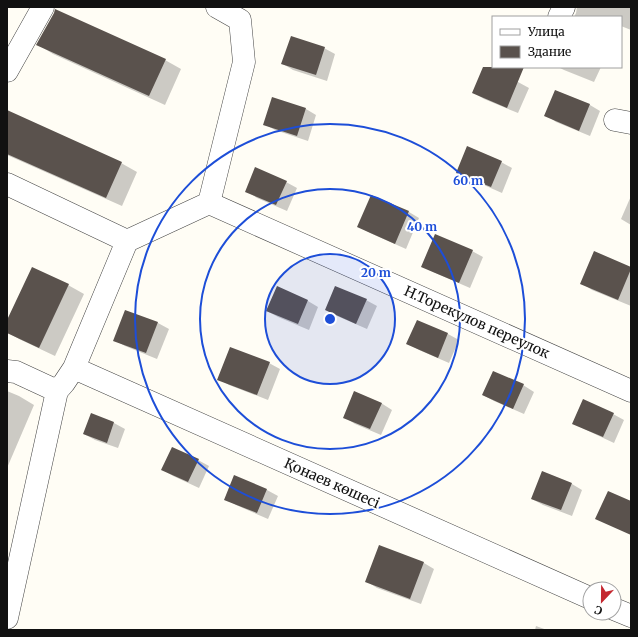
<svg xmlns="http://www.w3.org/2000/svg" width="638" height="637" font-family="Merriweather,serif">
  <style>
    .shadow { fill: #0003 }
    .building { fill: #5a524d }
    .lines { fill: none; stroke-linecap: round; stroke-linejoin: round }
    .minor-casing { stroke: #444; stroke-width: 23 }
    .minor { stroke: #fff; stroke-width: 22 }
    .ring { fill: none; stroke: #1d4ed8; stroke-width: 2 }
    .labels { text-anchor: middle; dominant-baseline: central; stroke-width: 4; stroke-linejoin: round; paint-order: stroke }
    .street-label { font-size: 14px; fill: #111; stroke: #fff }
    .centre { fill: #1d4ed8; stroke: #fff; stroke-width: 2 }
    .ring-label { font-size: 12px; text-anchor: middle; font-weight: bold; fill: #1d4ed8; stroke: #fff; stroke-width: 4; stroke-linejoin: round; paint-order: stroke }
  </style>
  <rect width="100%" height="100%" fill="#fffdf5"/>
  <path class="shadow" d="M 577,7 L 631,7 L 631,30 L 621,26 L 621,17 L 574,17 L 576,13 Z
    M 37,44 L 165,60 L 181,69 L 165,105 L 53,54 Z
    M 324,48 L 335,54 L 327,81 L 293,70 L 283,64 Z
    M 558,67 L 601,67 L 594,82 L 564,70 Z
    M 484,68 L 518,82 L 529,88 L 518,113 L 484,99 L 474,93 Z
    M 556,91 L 590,105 L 600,111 L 590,136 L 556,122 L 546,115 Z
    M 306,109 L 316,115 L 308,141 L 275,130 L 264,124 Z
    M 7,112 L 121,163 L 137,172 L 122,206 L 7,155 Z
    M 501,162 L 512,168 L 502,193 L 468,178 L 457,172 Z
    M 286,182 L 297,188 L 287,211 L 257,198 L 246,191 Z
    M 372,196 L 409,212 L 419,218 L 406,249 L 370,233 L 359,227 Z
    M 631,196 L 631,225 L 621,219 Z
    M 472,251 L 483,257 L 470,288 L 433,272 L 422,266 Z
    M 631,268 L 631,306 L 592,290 L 581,283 Z
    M 68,285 L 84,294 L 55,356 L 19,339 L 7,332 L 7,322 Z
    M 366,300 L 377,306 L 367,329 L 337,316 L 326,310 Z
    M 308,301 L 318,307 L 309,330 L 278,317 L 267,311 Z
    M 126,311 L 158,323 L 169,329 L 157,359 L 125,346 L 114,340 Z
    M 418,321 L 448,334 L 459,340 L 449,363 L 419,350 L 408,344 Z
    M 269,363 L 280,369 L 268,400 L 229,385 L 219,379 Z
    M 523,385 L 534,392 L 524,414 L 494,401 L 483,395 Z
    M 7,391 L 19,396 L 34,405 L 7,468 Z
    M 381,403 L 392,410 L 381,435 L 355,424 L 344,417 Z
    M 91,414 L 114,423 L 125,429 L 118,448 L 95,440 L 84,434 Z
    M 613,414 L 624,420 L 614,443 L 584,429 L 573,423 Z
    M 198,460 L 209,466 L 199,488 L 173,476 L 163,470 Z
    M 234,477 L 267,490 L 278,496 L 268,519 L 236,505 L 225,499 Z
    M 572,484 L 582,490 L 572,516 L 543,505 L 532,499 Z
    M 424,563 L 434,569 L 421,604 L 377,588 L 366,581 Z
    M 536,626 L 547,630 L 535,630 Z"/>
  <path class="building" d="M 55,9 L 166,59 L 149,96 L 36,45 L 54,13 Z
    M 291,36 L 325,47 L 316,75 L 281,64 Z
    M 483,67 L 524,67 L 507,108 L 472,93 Z
    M 555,90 L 590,104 L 579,131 L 544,116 Z
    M 272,97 L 306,108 L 297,136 L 263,125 Z
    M 7,110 L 122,162 L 106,198 L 7,154 Z
    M 467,146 L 502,161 L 491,187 L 456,173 Z
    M 255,167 L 287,181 L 276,205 L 245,192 Z
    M 371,195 L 409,211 L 395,244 L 357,227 Z
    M 435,234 L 473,250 L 459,283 L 421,267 Z
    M 594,251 L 631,267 L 631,269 L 618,300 L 580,284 Z
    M 32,267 L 69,284 L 39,348 L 7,333 L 7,320 Z
    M 277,286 L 308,300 L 298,324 L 266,311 Z
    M 335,286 L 367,299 L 356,324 L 325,310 Z
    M 125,310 L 158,322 L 146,353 L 113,341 Z
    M 417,320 L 448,333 L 438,358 L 406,344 Z
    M 230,347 L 270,362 L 257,395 L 217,380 Z
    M 493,371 L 524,384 L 513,409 L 482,395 Z
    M 354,391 L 382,403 L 370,429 L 343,418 Z
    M 583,399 L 614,413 L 603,437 L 572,424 Z
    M 91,413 L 114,422 L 107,443 L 83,434 Z
    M 172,447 L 199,459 L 188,482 L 161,470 Z
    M 542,471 L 572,483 L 561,510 L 531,499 Z
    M 234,475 L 267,489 L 257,513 L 224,500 Z
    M 608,491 L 631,501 L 631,535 L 595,519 Z
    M 379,545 L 424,562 L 410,599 L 365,582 Z"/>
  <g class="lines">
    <g class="minor-casing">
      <path id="minor" d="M 217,7 L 240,20 L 244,62 L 209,203 L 631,391
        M 559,17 L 564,7
        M 7,71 L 43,7
        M 615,120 L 631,123
        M 7,184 L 127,241
        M 74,368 L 590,598
        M 7,371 L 16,372 L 57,391 L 64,383 L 74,368 L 127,241 L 209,203
        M 614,609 L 631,616
        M 7,618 L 57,391"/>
    </g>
    <use href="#minor" class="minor"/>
  </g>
  <circle cx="330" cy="319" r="65" fill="#1d4ed8" fill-opacity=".12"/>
  <g class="ring">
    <circle cx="330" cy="319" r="65"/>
    <circle cx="330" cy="319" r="130"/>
    <circle cx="330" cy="319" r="195"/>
  </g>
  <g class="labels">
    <g class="street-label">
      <text transform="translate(477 322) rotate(24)">Н.Торекулов переулок</text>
      <text transform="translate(332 483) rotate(24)">Қонаев көшесі</text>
    </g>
  </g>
  <circle cx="330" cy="319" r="6" class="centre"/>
  <g class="ring-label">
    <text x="468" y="185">60 m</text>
    <text x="422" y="231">40 m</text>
    <text x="376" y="277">20 m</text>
  </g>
  <rect width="638" height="637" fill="none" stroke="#111111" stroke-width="16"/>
  <rect x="492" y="16" width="130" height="52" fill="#ffffff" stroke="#a0a0a0"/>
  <rect x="500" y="29" width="20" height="6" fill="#ffffff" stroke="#a0a0a0"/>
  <text x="528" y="36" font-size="12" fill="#111111">Улица</text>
  <rect x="500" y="46" width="20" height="12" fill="#5a524d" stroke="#a0a0a0"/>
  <text x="528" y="56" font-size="12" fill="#111111">Здание</text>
  <g transform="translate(602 601) rotate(202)"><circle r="19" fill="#ffffff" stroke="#a0a0a0"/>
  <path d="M0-3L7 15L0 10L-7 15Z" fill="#c4262e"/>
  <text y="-6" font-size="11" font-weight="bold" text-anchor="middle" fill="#111111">С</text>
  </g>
</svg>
